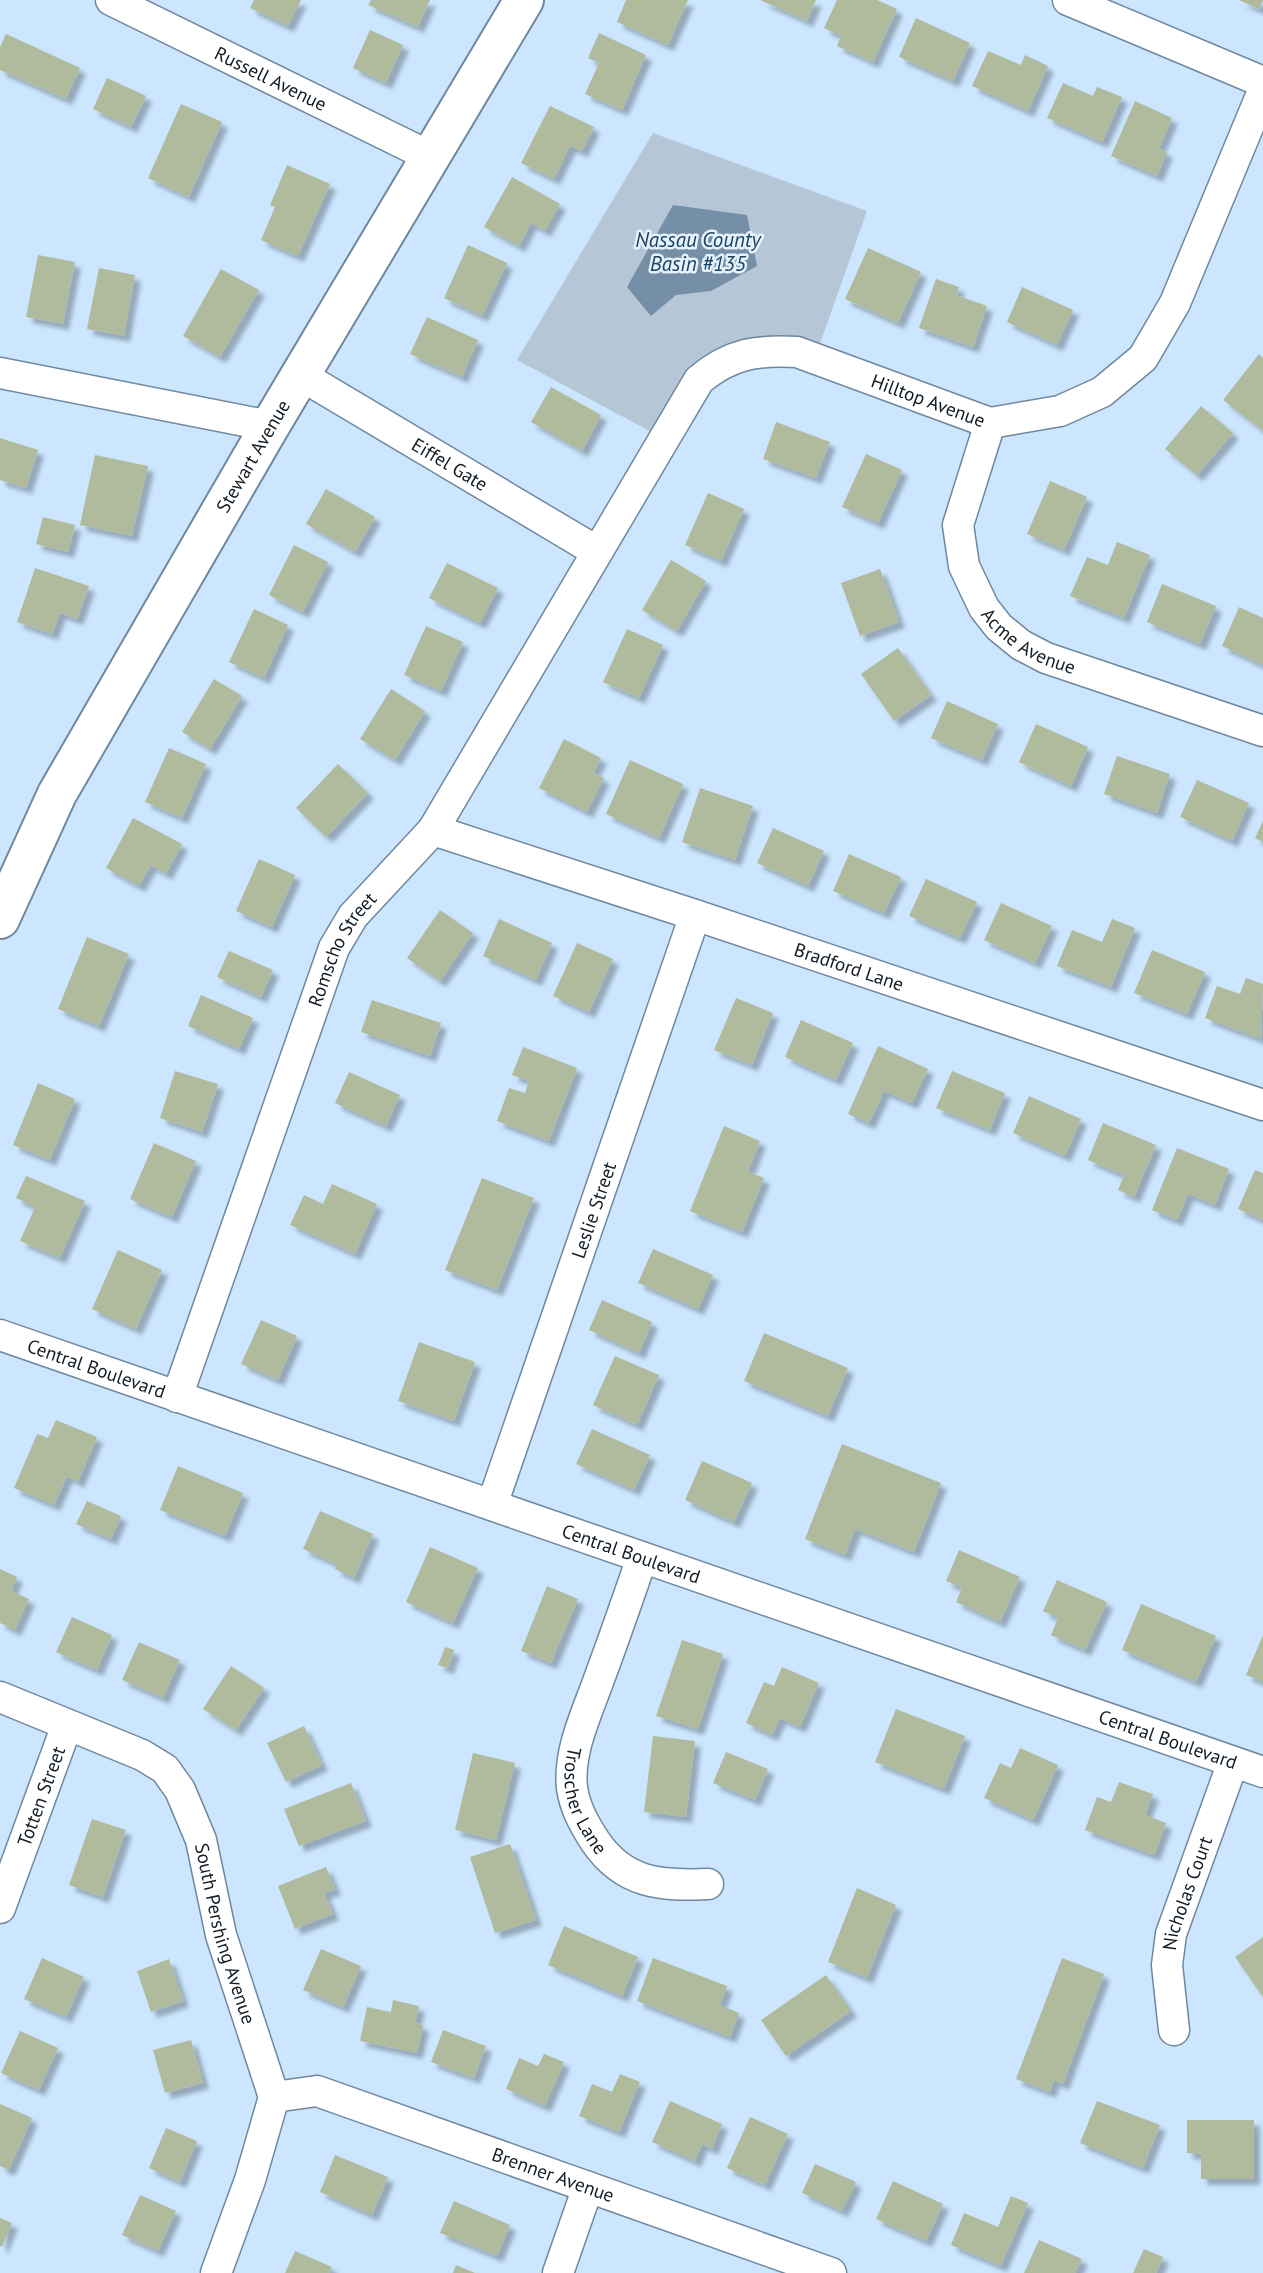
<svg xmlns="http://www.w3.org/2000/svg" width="1263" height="2273" font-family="'PT Sans',sans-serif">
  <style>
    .green { fill: #b5c7d6 }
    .water { fill: #758fa6 }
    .building { fill: #b0ba9c; filter: url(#shadow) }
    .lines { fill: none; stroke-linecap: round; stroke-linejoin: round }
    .minor-casing { stroke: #6f889e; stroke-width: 33 }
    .secondary-casing { stroke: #6f889e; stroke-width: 42 }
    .minor { stroke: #fff; stroke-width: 30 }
    .secondary { stroke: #fff; stroke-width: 38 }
    .labels { text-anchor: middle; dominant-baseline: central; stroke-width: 5; stroke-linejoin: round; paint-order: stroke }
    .street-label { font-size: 19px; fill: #121c25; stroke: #e6f1fb }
    .water-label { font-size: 21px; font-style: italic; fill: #184566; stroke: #e6f1fb }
  </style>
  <defs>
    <filter id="shadow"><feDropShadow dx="6" dy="6" stdDeviation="2" flood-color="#0004"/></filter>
  </defs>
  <rect width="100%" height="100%" fill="#cbe6fe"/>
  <path class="green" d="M 653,133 L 867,211 L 817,352 L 775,338 L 655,434 L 517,360 Z"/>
  <path class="water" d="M 673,205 L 747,215 L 757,266 L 711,291 L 676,295 L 651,316 L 627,287 Z"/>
  <path class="building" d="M 254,0 L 301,0 L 288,26 L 250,8 Z
    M 371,0 L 430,0 L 418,27 L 368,5 Z
    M 626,0 L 688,0 L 668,45 L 617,22 Z
    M 760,0 L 816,0 L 807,21 Z
    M 837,0 L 877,0 L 897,9 L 873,62 L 837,46 L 841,36 L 824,28 Z
    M 1239,0 L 1263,0 L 1263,1 L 1259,9 Z
    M 916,18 L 970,43 L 953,81 L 899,57 Z
    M 370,30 L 403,45 L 386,83 L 353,68 Z
    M 599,33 L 646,55 L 622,110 L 585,94 L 599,63 L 588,58 Z
    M 6,34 L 80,68 L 66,99 L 0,70 L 0,47 Z
    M 988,51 L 1021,65 L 1025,55 L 1048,66 L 1028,111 L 972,86 Z
    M 107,78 L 146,96 L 131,127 L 93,109 Z
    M 1063,83 L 1093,96 L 1097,87 L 1122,97 L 1102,142 L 1047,118 Z
    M 1135,101 L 1172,118 L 1159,148 L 1167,152 L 1157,176 L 1111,156 Z
    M 181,104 L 222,122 L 189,197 L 148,178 Z
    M 550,106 L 594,127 L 582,151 L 570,146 L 554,179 L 521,163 Z
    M 287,165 L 330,184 L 298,256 L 261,240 L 275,207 L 270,205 Z
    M 512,177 L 560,204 L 545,231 L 531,223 L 519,246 L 484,227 Z
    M 468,245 L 507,263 L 482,316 L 444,298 Z
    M 868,248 L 921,272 L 898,323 L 845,299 Z
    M 38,255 L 75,262 L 63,324 L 26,317 Z
    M 99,268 L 135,275 L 124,336 L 87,329 Z
    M 221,269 L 259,290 L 220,357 L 183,336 Z
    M 936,279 L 959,287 L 956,295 L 987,306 L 973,347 L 919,328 Z
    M 1022,287 L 1073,310 L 1057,345 L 1007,322 Z
    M 427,317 L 478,340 L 462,377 L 410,354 Z
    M 1259,354 L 1263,358 L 1263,431 L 1223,400 Z
    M 551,387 L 601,415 L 582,451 L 531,422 Z
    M 1201,406 L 1233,433 L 1197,475 L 1165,449 Z
    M 776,422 L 830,442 L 816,478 L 763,459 Z
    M 0,438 L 38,450 L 26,488 L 0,480 Z
    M 866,454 L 902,470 L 878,523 L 842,507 Z
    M 95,455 L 148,466 L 132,536 L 80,525 Z
    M 1050,481 L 1087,497 L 1064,550 L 1027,534 Z
    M 326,489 L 375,517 L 355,552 L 306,524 Z
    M 708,493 L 744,509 L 721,561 L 685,545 Z
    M 43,517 L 75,525 L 68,552 L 36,544 Z
    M 1117,542 L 1150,555 L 1124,618 L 1070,596 L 1087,557 L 1108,565 Z
    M 294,545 L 328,562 L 303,612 L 269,595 Z
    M 671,560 L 706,581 L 677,631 L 642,610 Z
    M 447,563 L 498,588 L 480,623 L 429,598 Z
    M 35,568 L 89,586 L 77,619 L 60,613 L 52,634 L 17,622 Z
    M 880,569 L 899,622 L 860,636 L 841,583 Z
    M 1162,584 L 1216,606 L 1200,644 L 1147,622 Z
    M 1239,607 L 1263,618 L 1263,665 L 1222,646 Z
    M 254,609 L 288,625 L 264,678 L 229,662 Z
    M 426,626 L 463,642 L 441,691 L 404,675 Z
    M 627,629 L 663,645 L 639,698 L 603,682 Z
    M 898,648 L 931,695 L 894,721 L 861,674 Z
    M 214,679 L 242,696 L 210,749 L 182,732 Z
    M 391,689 L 425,711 L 395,760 L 360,739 Z
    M 947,701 L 998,724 L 982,760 L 931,738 Z
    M 1036,724 L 1088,747 L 1071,786 L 1019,762 Z
    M 564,739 L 601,758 L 593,773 L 604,778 L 587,812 L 539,788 Z
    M 169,748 L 206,764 L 182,818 L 145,802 Z
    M 1117,756 L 1170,774 L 1157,813 L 1104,794 Z
    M 630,760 L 683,784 L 659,838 L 606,814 Z
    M 338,764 L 368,793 L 326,837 L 296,808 Z
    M 1197,780 L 1249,803 L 1232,841 L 1180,817 Z
    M 700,788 L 753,806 L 735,860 L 682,842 Z
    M 133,818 L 182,844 L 166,874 L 151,865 L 139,886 L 106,868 Z
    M 1263,821 L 1263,842 L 1255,838 Z
    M 773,828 L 824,851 L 808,886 L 757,863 Z
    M 849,854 L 901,877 L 884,913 L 833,891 Z
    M 259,859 L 295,875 L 272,927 L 236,911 Z
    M 926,879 L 977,902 L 960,938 L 909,916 Z
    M 1001,903 L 1052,926 L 1035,963 L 984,940 Z
    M 440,910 L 473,933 L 440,981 L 407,958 Z
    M 499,919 L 552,943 L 536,980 L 483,956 Z
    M 1112,919 L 1135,928 L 1111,987 L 1057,966 L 1072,930 L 1102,942 Z
    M 87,937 L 129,954 L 99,1026 L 58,1009 Z
    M 577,943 L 613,959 L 589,1012 L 553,996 Z
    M 1152,950 L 1205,972 L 1187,1014 L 1134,993 Z
    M 229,951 L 273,970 L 261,997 L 217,977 Z
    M 1246,978 L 1263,984 L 1261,1039 L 1205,1018 L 1217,986 L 1240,994 Z
    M 201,995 L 253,1018 L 239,1049 L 188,1026 Z
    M 736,998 L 773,1013 L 752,1065 L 714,1050 Z
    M 372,1000 L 441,1023 L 430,1056 L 361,1032 Z
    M 801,1020 L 853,1043 L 836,1080 L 785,1057 Z
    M 878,1046 L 928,1069 L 912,1103 L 884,1091 L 869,1123 L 848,1114 Z
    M 523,1047 L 577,1068 L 549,1141 L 497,1121 L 509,1088 L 525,1093 L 529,1081 L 512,1075 Z
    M 175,1071 L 218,1084 L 202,1132 L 160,1118 Z
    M 952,1071 L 1005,1093 L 990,1130 L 936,1108 Z
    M 349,1072 L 400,1095 L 386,1126 L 335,1103 Z
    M 38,1083 L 75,1099 L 50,1160 L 13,1145 Z
    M 1029,1096 L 1081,1119 L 1065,1156 L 1013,1133 Z
    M 1103,1123 L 1156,1145 L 1134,1197 L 1118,1190 L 1124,1175 L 1088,1160 Z
    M 724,1126 L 760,1141 L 748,1172 L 764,1178 L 742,1232 L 690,1211 Z
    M 154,1143 L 196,1161 L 172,1217 L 130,1199 Z
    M 1177,1148 L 1229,1169 L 1215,1205 L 1188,1194 L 1177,1220 L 1152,1210 Z
    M 1255,1170 L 1263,1173 L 1263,1220 L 1238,1209 Z
    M 26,1176 L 85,1201 L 60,1258 L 20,1241 L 35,1207 L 16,1198 Z
    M 482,1178 L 534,1198 L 497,1290 L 445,1270 Z
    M 332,1184 L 377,1204 L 355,1254 L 290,1225 L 304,1195 L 323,1204 Z
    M 653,1249 L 713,1275 L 698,1309 L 638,1283 Z
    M 118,1250 L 162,1270 L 136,1329 L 92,1309 Z
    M 602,1300 L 652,1322 L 639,1353 L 589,1330 Z
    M 261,1320 L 297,1336 L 278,1380 L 241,1364 Z
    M 764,1333 L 848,1368 L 828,1416 L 744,1381 Z
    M 419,1342 L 475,1362 L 454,1421 L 398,1401 Z
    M 615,1356 L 659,1375 L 637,1425 L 593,1405 Z
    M 56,1420 L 97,1437 L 78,1482 L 67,1476 L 54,1505 L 14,1488 L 37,1434 L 48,1438 Z
    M 592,1429 L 650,1455 L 634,1490 L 576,1464 Z
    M 842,1444 L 941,1483 L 914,1552 L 855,1529 L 845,1555 L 805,1539 Z
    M 702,1461 L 752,1483 L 734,1522 L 685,1500 Z
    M 178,1466 L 243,1493 L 225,1536 L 160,1510 Z
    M 87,1501 L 121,1516 L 111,1539 L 76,1524 Z
    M 320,1511 L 373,1534 L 354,1578 L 335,1569 L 337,1564 L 303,1549 Z
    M 430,1547 L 478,1568 L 453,1623 L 406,1602 Z
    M 959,1550 L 1020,1577 L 1000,1622 L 956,1602 L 962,1588 L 946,1581 Z
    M 0,1569 L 17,1577 L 11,1591 L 29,1599 L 15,1630 L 0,1623 Z
    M 1057,1580 L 1107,1602 L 1085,1650 L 1051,1635 L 1058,1618 L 1043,1611 Z
    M 547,1586 L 578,1599 L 551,1663 L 521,1651 Z
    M 1141,1604 L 1216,1636 L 1196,1682 L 1122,1650 Z
    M 72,1617 L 112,1635 L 97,1670 L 56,1652 Z
    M 1263,1635 L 1263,1682 L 1246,1675 Z
    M 682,1640 L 723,1654 L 698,1729 L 656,1716 Z
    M 139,1642 L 180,1660 L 163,1698 L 122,1680 Z
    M 445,1647 L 454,1650 L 448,1668 L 438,1665 Z
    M 231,1666 L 264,1688 L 236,1730 L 203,1709 Z
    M 782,1667 L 819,1683 L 800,1727 L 780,1718 L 772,1735 L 746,1723 L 764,1682 L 774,1686 Z
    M 896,1709 L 965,1736 L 944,1789 L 875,1762 Z
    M 304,1726 L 322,1765 L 286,1782 L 267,1743 Z
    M 653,1736 L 695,1741 L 686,1817 L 644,1812 Z
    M 1020,1748 L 1058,1765 L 1033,1820 L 984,1798 L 1000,1763 L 1011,1768 Z
    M 726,1752 L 768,1769 L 755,1800 L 713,1783 Z
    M 473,1753 L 515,1763 L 496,1840 L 455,1830 Z
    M 1119,1782 L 1153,1794 L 1145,1815 L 1166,1823 L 1154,1855 L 1085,1830 L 1097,1797 L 1111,1802 Z
    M 351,1783 L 366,1821 L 299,1846 L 284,1809 Z
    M 92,1819 L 126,1830 L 103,1897 L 69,1885 Z
    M 510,1844 L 536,1920 L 495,1933 L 470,1857 Z
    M 326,1867 L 335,1889 L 324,1893 L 333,1914 L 295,1929 L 278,1886 Z
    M 857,1888 L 896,1905 L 867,1978 L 828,1962 Z
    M 564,1926 L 638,1957 L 622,1996 L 548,1965 Z
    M 1263,1937 L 1263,1997 L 1235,1957 Z
    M 321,1949 L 361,1966 L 343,2007 L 303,1990 Z
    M 42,1958 L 84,1977 L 66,2017 L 24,1999 Z
    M 653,1958 L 727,1986 L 720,2005 L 739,2013 L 730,2037 L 637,2001 Z
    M 1062,1958 L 1104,1974 L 1063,2084 L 1054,2080 L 1050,2092 L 1016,2079 Z
    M 169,1959 L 183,2001 L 151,2012 L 137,1971 Z
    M 826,1975 L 851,2011 L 786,2056 L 761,2020 Z
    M 393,2000 L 419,2006 L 415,2023 L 423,2025 L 417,2053 L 360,2041 L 367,2007 L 391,2012 Z
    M 443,2030 L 486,2046 L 474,2078 L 431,2062 Z
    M 20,2031 L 58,2048 L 39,2090 L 1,2073 Z
    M 191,2040 L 203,2083 L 165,2093 L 153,2050 Z
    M 544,2054 L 564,2062 L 545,2106 L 506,2089 L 519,2058 L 538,2066 Z
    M 620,2074 L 640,2082 L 619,2132 L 579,2116 L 592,2084 L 612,2092 Z
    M 670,2101 L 722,2124 L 712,2149 L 702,2144 L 695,2161 L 652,2142 Z
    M 1097,2101 L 1160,2125 L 1143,2168 L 1080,2143 Z
    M 0,2104 L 32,2118 L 9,2170 L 0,2166 Z
    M 750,2117 L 788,2134 L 765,2185 L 727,2168 Z
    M 1187,2120 L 1254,2120 L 1254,2179 L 1201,2179 L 1201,2154 L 1187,2153 Z
    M 166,2128 L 197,2141 L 180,2182 L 149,2168 Z
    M 335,2155 L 388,2177 L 372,2215 L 320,2192 Z
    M 815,2164 L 856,2182 L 842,2211 L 802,2193 Z
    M 893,2181 L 943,2204 L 926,2241 L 876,2219 Z
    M 140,2195 L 176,2211 L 158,2251 L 122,2235 Z
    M 1011,2196 L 1028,2203 L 1001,2266 L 951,2245 L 964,2213 L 998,2227 Z
    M 454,2201 L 510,2225 L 497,2256 L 440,2233 Z
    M 0,2218 L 12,2223 L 2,2247 L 0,2246 Z
    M 1039,2240 L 1082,2259 L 1075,2273 L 1024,2273 Z
    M 1144,2249 L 1163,2257 L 1156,2273 L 1133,2273 Z
    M 295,2251 L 332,2267 L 329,2273 L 285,2273 Z
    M 456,2265 L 475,2273 L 453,2273 Z"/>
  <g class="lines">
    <g class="minor-casing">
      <g id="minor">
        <path id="s1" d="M 111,0 L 431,157"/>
        <path d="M 1068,0 L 1263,82"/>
        <path d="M 0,373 L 270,426"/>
        <path id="s2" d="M 302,376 L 596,551"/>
        <path id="s3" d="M 990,423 L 958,525 L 964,566 L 984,608 L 999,627 L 1021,645 L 1046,658 L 1263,731"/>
        <path id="s4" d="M 433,830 L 695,915 L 1263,1105"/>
        <path id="s5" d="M 0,1335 L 1263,1772"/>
        <path id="s6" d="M 177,1397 L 334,948 L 353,916 L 433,830 L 699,380 C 731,353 757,350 797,352 L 990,423 L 1060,411 L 1102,392 L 1143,358 L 1175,303 L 1263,91"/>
        <path id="s7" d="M 492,1505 L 695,915"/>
        <path id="s8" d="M 642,1558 C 628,1598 614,1639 599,1679 C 587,1713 568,1751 572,1788 C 575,1808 584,1824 595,1841 C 624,1884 661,1886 708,1884"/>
        <path id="s9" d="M 0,1697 L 142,1755 L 165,1769 L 180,1790 L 201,1840 L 221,1935 L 274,2097 L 250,2180 L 216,2273"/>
        <path id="s10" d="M 0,1908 L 67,1725"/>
        <path id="s11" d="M 1174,2030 L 1167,1965 L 1171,1934 L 1233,1762"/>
        <path id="s12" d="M 274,2097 L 317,2091 L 831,2273"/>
        <path d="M 558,2273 L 588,2187"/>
      </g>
    </g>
    <g class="secondary-casing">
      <g id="secondary">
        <path id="s13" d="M 0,919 L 57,794 L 270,426 L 524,0"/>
      </g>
    </g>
    <use href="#minor" class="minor"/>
    <use href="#secondary" class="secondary"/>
  </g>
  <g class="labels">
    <g class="street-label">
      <text stroke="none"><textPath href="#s1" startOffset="178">Russell Avenue</textPath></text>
      <text stroke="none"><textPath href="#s6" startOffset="1398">Hilltop Avenue</textPath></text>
      <text stroke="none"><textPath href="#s13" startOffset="528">Stewart Avenue</textPath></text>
      <text stroke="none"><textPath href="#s2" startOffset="172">Eiffel Gate</textPath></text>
      <text stroke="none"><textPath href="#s3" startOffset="252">Acme Avenue</textPath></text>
      <text stroke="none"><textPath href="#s6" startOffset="478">Romscho Street</textPath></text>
      <text stroke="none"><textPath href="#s4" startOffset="438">Bradford Lane</textPath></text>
      <text stroke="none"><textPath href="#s7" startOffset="312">Leslie Street</textPath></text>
      <text stroke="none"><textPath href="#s5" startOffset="102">Central Boulevard</textPath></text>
      <text stroke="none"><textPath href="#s5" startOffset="668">Central Boulevard</textPath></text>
      <text stroke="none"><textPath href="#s5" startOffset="1236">Central Boulevard</textPath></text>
      <text stroke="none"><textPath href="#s10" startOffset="119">Totten Street</textPath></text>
      <text stroke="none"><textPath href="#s8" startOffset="257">Troscher Lane</textPath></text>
      <text stroke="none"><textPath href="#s11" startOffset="140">Nicholas Court</textPath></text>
      <text stroke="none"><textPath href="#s9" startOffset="357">South Pershing Avenue</textPath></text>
      <text stroke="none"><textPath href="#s12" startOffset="294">Brenner Avenue</textPath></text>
    </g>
    <g class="water-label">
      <text x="698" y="239">Nassau County<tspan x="698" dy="24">Basin #135</tspan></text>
    </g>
  </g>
</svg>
